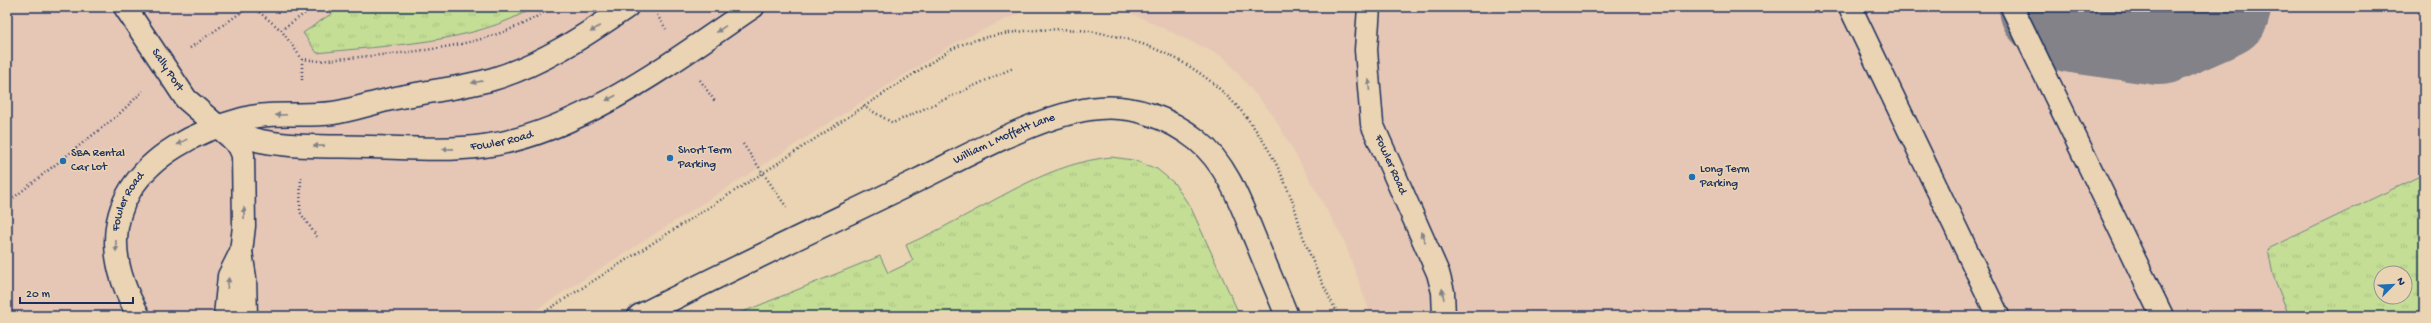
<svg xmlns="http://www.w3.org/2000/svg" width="2431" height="323" font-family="'Gochi Hand',sans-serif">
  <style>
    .built { fill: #e6c7b6; fill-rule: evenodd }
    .grass { fill: url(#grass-tufts); stroke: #70867a; fill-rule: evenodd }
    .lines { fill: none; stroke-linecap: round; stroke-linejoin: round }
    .taxiway { stroke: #828288; stroke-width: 102 }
    .minor-casing { stroke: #1b2f5e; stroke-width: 25 }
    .path { stroke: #1b2f5e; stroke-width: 2.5; stroke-dasharray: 1 3; stroke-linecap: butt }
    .minor { stroke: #ead4b3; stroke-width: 22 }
    .oneway { fill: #828288 }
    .poi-dot { fill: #1f6fb2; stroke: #ead4b3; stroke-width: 1.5 }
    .labels { text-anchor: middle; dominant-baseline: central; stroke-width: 3; stroke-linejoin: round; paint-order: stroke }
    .street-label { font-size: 12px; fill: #1b2f5e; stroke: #ead4b3 }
    .poi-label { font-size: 12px; fill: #1b2f5e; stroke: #ead4b3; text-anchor: start }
  </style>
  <defs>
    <pattern id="grass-tufts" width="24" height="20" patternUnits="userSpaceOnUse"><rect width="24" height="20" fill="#c4de95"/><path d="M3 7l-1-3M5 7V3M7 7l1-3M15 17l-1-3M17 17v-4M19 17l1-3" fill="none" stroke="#a8bf83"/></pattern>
  </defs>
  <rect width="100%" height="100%" fill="#ead4b3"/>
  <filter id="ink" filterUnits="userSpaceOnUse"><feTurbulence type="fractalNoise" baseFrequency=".025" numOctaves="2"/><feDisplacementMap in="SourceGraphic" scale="8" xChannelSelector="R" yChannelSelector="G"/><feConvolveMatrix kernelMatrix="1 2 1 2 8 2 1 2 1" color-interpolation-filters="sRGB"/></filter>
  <g filter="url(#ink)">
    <path class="built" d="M 7,7 L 1032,7 L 953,44 L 526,316 L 7,316 Z
      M 1118,7 L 2424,7 L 2424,316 L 1371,316 L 1344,240 L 1273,115 L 1224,57 ZM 2381,273 L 2405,273 L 2405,297 L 2381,297 Z"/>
    <path class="grass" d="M 341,7 L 534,7 C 474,44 386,45 317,53 L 303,33 Z
      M 1111,157 L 1133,160 L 1157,169 L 1174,183 L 1191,208 L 1240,316 L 733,316 L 880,256 L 888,273 L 913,261 L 906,245 C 921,238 937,231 953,222 C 1004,196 1052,163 1111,157 Z
      M 2424,174 L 2424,316 L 2289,316 L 2273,275 L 2268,249 ZM 2381,273 L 2405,273 L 2405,297 L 2381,297 Z"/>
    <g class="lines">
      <path class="taxiway" d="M 2050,7 L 2074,22 L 2159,34 L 2220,7"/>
      <g class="minor-casing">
        <g id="minor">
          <path id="s1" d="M 125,7 L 186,99 L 230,137 L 239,146 L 243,155 L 244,226 L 241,252 L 245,278 L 246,316"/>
          <path id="s2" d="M 1369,7 L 1366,50 L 1372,124 L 1438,273 L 1443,292 L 1444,316"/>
          <path d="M 1850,7 L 1998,316"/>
          <path d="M 2012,7 L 2162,316"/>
          <path id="s3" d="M 218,127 C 232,132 247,138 261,141 C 296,148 334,146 370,147 C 408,148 446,151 484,146 C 578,134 676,59 753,7"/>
          <path id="s4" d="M 139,316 C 80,214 142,146 242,119 C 272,111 303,117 333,113 C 354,110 375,102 396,98 C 428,91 462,88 493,79 C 543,64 584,36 627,7"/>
          <path d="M 225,316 L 229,276 L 241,252"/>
          <path id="s5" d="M 639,316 C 731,269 825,225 918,180 C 967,156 1045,112 1099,108 C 1134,105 1169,118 1197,140 C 1228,165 1241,205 1256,241 C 1266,266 1277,291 1287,316"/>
        </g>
      </g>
      <path class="path" d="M 253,7 L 281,30 L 302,59 L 302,82
        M 657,15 L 666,29
        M 281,30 L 314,7
        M 190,48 L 249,7
        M 302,59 L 319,61 C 396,52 486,53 552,7
        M 700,80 L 716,103
        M 863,106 L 893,123 L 1013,68
        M 743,144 L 787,208
        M 301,177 L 300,212 L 317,237
        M 7,203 L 118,115 L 143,91
        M 538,316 L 763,173 L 950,50 C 983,32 1051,26 1089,31 C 1187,46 1251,99 1288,190 C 1295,205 1298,221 1303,236 C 1313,264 1325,290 1339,316"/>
      <use href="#minor" class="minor"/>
    </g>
    <defs><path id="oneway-solid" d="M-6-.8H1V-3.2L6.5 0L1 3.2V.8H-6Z"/></defs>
    <g class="oneway">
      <use href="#oneway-solid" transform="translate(595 29) rotate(146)"/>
      <use href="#oneway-solid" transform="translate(721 29) rotate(146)"/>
      <use href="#oneway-solid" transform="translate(477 82) rotate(169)"/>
      <use href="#oneway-solid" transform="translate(1369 85) rotate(-94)"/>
      <use href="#oneway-solid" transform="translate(611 98) rotate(153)"/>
      <use href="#oneway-solid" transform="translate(281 115) rotate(177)"/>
      <use href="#oneway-solid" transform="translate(182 142) rotate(151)"/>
      <use href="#oneway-solid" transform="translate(319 146) rotate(-179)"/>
      <use href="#oneway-solid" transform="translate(448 149) rotate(179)"/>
      <use href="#oneway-solid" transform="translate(244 213) rotate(-91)"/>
      <use href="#oneway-solid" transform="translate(1423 237) rotate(-114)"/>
      <use href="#oneway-solid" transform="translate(116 246) rotate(89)"/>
      <use href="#oneway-solid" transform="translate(228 283) rotate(-81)"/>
      <use href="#oneway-solid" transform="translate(1443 294) rotate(-99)"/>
    </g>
  </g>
  <g class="poi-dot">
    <circle cx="670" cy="158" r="4"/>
    <circle cx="63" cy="161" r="4"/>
    <circle cx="1692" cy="177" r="4"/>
  </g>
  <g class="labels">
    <g class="street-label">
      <text stroke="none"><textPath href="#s1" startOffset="76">Sally Port</textPath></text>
      <text stroke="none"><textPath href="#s3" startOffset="287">Fowler Road</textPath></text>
      <text stroke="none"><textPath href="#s5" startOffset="406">William L Moffett Lane</textPath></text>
      <text stroke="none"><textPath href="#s2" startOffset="162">Fowler Road</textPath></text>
      <text stroke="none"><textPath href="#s4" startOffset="121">Fowler Road</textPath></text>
    </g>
    <g class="poi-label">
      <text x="678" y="151">Short Term<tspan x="678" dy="14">Parking</tspan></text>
      <text x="71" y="154">SBA Rental<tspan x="71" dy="14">Car Lot</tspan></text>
      <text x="1700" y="170">Long Term<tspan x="1700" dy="14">Parking</tspan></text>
    </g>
  </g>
  <rect width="2431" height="323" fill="none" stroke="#ead4b3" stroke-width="24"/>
  <rect x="12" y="12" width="2407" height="299" fill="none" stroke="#1b2f5e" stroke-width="1.5" filter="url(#ink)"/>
  <g transform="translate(2393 285) rotate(66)"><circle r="19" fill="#ead4b3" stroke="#979291"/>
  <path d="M0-3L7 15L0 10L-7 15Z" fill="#1f6fb2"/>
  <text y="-6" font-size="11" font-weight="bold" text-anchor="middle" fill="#1b2f5e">N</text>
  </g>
  <path d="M20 297v6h113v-6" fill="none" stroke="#1b2f5e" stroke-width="2"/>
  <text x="26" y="297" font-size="12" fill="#1b2f5e" stroke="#ead4b3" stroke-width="3" paint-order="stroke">20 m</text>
</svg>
